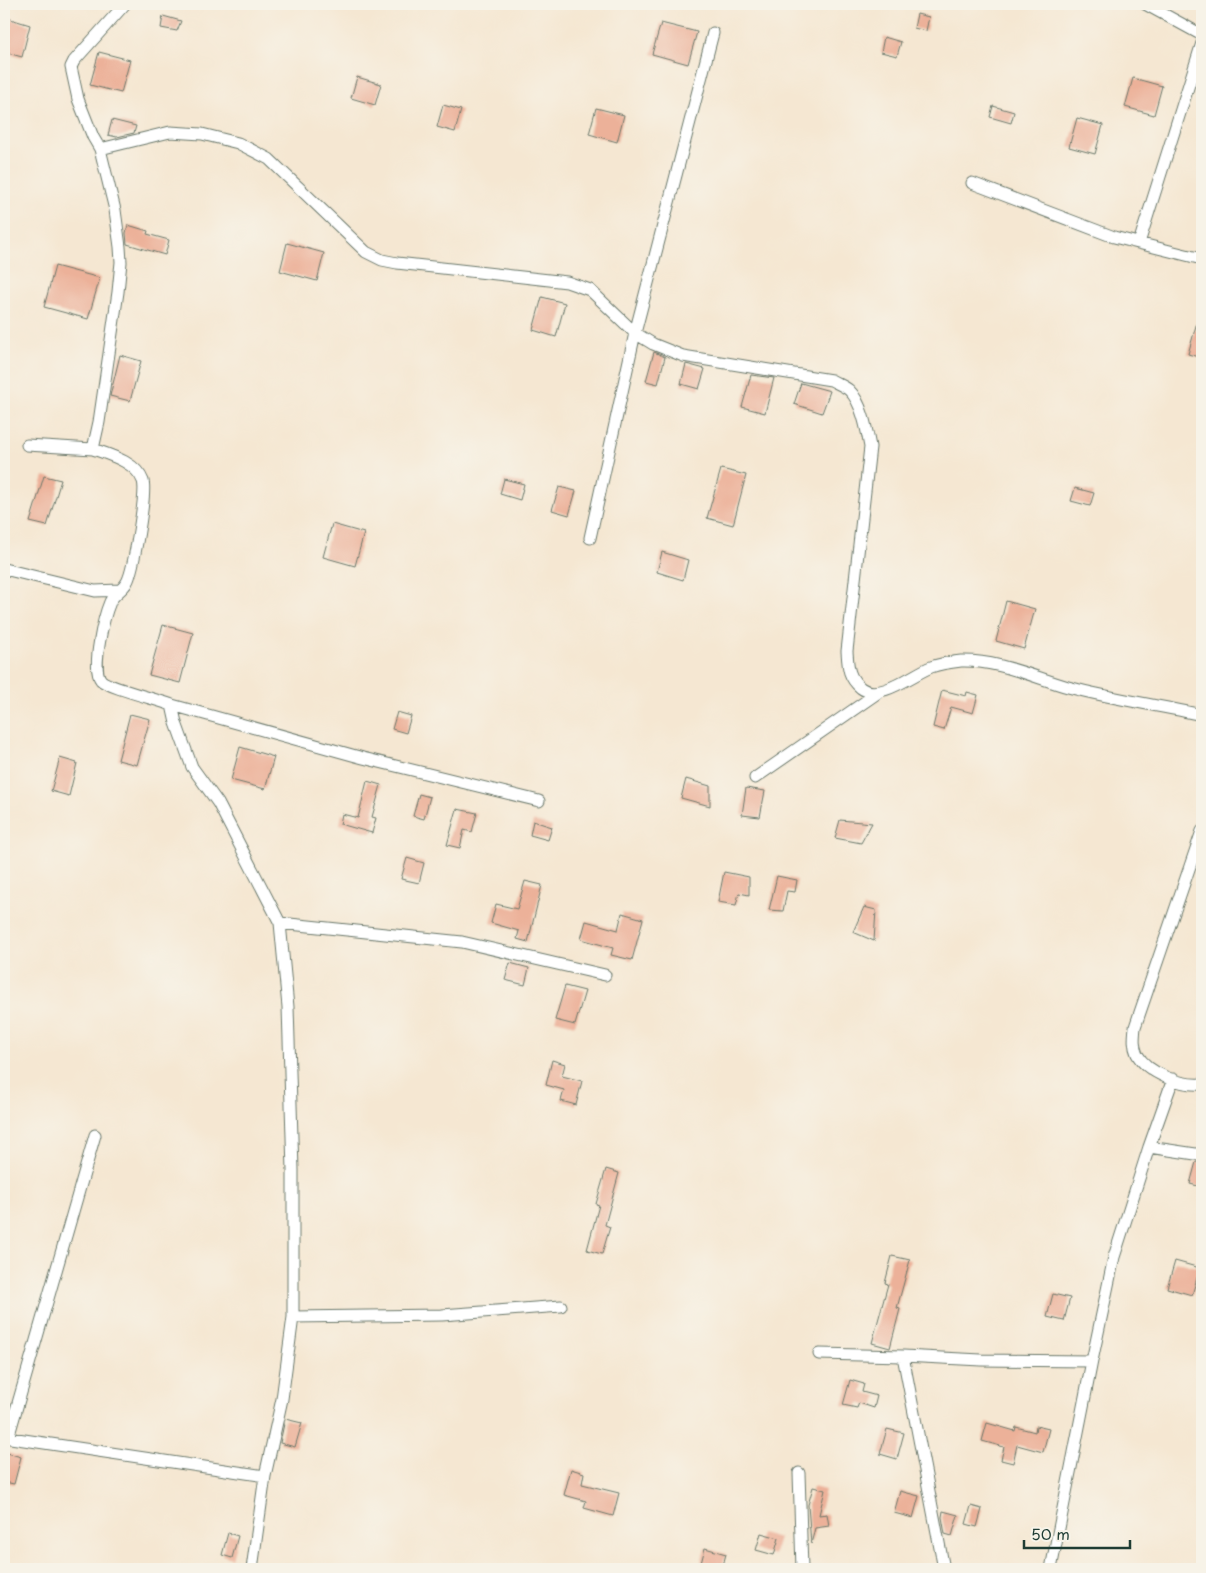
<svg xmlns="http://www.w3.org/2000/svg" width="1206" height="1573" font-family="'Playpen Sans',sans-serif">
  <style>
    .building { fill: #ecb199 }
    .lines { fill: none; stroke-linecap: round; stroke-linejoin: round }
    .street-casing { stroke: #6a786b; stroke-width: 13 }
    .street { stroke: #fff; stroke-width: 11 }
  </style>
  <rect width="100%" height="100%" fill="#f7f3e8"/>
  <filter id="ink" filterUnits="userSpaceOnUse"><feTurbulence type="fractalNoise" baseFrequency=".02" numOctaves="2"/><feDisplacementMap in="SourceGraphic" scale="10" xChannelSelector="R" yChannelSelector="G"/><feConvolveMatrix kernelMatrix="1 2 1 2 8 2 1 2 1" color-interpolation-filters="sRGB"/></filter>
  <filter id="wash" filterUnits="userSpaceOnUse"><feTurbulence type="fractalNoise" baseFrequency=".0096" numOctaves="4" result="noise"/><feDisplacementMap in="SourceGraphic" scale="20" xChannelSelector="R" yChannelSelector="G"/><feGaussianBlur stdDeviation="1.12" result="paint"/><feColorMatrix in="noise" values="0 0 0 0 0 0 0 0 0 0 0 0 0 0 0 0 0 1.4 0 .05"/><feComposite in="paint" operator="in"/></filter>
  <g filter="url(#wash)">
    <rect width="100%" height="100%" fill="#f5e7d2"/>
    <g id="blocks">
      <path class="building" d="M 917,14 L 929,17 L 926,31 L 914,28 Z
        M 163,16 L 181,21 L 177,31 L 161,28 Z
        M 4,17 L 30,25 L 22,57 L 4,52 Z
        M 661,23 L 697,32 L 688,64 L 652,54 Z
        M 884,37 L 901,42 L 897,56 L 881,52 Z
        M 99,52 L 130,60 L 121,93 L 90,85 Z
        M 357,77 L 381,84 L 375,105 L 351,98 Z
        M 1133,78 L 1162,86 L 1154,115 L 1125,107 Z
        M 443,105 L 461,110 L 455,132 L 437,127 Z
        M 993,106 L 1014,112 L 1011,123 L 990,117 Z
        M 596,108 L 624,115 L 617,142 L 589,134 Z
        M 1077,118 L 1103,125 L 1095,154 L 1069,147 Z
        M 112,120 L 136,126 L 134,133 L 117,137 L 108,135 Z
        M 128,225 L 148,231 L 147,234 L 169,240 L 165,255 L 127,244 L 126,233 Z
        M 287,243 L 324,253 L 317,281 L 280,271 Z
        M 55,266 L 100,278 L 88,319 L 44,307 Z
        M 542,297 L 565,303 L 556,337 L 533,330 Z
        M 1199,315 L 1202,316 L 1202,358 L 1188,354 Z
        M 654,352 L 665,357 L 658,384 L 646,381 Z
        M 120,355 L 141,361 L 130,401 L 110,396 Z
        M 686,364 L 705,369 L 699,389 L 681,384 Z
        M 751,375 L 774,378 L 765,413 L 742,407 Z
        M 801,383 L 830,391 L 822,413 L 794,404 Z
        M 721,469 L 746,475 L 733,525 L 707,518 Z
        M 44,476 L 61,480 L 47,526 L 30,522 Z
        M 504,479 L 524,484 L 520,500 L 500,494 Z
        M 559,487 L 576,491 L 569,515 L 552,510 Z
        M 1075,488 L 1094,493 L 1090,506 L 1071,501 Z
        M 332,524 L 364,533 L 355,566 L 323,557 Z
        M 662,552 L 688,560 L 683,580 L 657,572 Z
        M 1006,601 L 1035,609 L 1024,649 L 996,641 Z
        M 163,625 L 193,633 L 180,683 L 149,675 Z
        M 942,690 L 966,696 L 967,692 L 978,695 L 973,713 L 951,707 L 944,730 L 933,727 Z
        M 397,712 L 411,716 L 406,733 L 392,729 Z
        M 130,714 L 150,719 L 137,765 L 118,760 Z
        M 240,747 L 274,757 L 265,789 L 231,780 Z
        M 60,758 L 77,763 L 69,796 L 51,791 Z
        M 686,779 L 710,786 L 710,806 L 681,798 Z
        M 367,781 L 381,785 L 372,817 L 376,818 L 372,833 L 340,824 L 342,814 L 358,818 Z
        M 746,788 L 765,791 L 760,817 L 742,815 Z
        M 419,794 L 430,797 L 424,819 L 413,816 Z
        M 457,809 L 477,813 L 472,832 L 464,830 L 460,848 L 447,845 Z
        M 840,820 L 872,823 L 861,843 L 835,838 Z
        M 533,821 L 552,827 L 548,840 L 530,835 Z
        M 407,858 L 424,863 L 419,883 L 401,879 Z
        M 724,872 L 749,877 L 749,895 L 739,893 L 736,905 L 718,902 Z
        M 777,876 L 797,880 L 795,892 L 787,891 L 783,911 L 769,910 Z
        M 525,881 L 542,885 L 528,942 L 517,939 L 519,931 L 491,923 L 496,904 L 517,909 Z
        M 864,907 L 876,910 L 874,941 L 853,932 Z
        M 622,913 L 643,919 L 632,960 L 611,955 L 613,948 L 581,939 L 586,921 L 618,930 Z
        M 510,963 L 529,968 L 525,985 L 505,980 Z
        M 565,986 L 585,991 L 575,1025 L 555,1020 Z
        M 552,1060 L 565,1064 L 562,1076 L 582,1081 L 576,1105 L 561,1101 L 564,1090 L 546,1085 Z
        M 1196,1162 L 1202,1162 L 1202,1187 L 1190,1184 Z
        M 606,1169 L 619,1173 L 605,1225 L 610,1227 L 602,1254 L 587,1250 L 599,1205 L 596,1204 Z
        M 892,1256 L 910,1260 L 897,1308 L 900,1309 L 890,1348 L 872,1343 L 888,1284 L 885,1283 Z
        M 1175,1261 L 1200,1268 L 1192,1295 L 1167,1288 Z
        M 1053,1294 L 1070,1298 L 1064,1321 L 1047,1317 Z
        M 850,1380 L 864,1384 L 862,1392 L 877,1396 L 874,1408 L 859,1403 L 857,1408 L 843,1405 Z
        M 285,1419 L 302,1423 L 295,1447 L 280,1443 Z
        M 987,1423 L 1015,1431 L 1016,1427 L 1035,1432 L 1036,1426 L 1049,1429 L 1043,1452 L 1017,1445 L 1013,1463 L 1001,1460 L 1004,1447 L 982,1441 Z
        M 887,1429 L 904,1433 L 897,1459 L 880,1454 Z
        M 4,1452 L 21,1457 L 14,1484 L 4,1482 Z
        M 571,1469 L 584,1473 L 582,1484 L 619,1493 L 613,1516 L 584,1508 L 586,1501 L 564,1495 Z
        M 813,1487 L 825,1490 L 819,1515 L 827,1514 L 829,1526 L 815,1528 L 811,1544 L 808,1505 Z
        M 900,1491 L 919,1496 L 913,1518 L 894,1513 Z
        M 971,1506 L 982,1509 L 977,1527 L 966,1524 Z
        M 943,1511 L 958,1515 L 952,1536 L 945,1534 L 942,1517 Z
        M 228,1533 L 238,1536 L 232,1558 L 222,1555 Z
        M 761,1533 L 779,1538 L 774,1555 L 756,1550 Z
        M 705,1548 L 726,1554 L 722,1569 L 708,1569 L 700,1567 Z"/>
    </g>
  </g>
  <g filter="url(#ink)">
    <use href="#blocks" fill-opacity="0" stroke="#6a786b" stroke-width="1"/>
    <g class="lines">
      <g class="street-casing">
        <path id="street" d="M 1145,4 L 1202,35
          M 100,149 L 170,132 L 202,134 L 238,143 L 269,159 L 366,252 L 382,260 L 397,263 L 567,282 L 590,290 L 635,333 L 653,344 L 683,356 L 831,380 C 836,383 844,386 849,390 C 862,402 867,431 870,447 L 847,651 C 848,667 848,677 861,688 C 879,702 913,674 931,667 C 939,664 952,662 961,661 C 998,660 1033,677 1068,687 C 1112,699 1158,705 1202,715
          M 972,183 L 1114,237 L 1202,259
          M 1139,243 L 1202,43
          M 27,445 L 93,449 L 99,422 L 118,292 L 121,262 L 120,247 L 115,210 L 100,149 L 93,137 L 78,99 L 71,67 L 74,61 L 125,4
          M 93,449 C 110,455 136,462 143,481 C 147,493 133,572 127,582 C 123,590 113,594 110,602 C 104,616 91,669 101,680 C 107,687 159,700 172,705 L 176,723 L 192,767 L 218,803 L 280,923 L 288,1007 L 293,1170 L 293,1317
          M 590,538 L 635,333 L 713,33
          M 4,569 L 95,591 L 119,590
          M 172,705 L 363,758 L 539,801
          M 755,778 L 879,692
          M 1202,831 L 1135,1027 C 1134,1037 1133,1045 1137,1054 C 1147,1073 1181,1086 1202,1084
          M 280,923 L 462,942 L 605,975
          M 1149,1147 L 1202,1155
          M 819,1354 L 903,1356 L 981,1360 L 1092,1361
          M 903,1356 L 944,1569
          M 4,1437 L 265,1476
          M 8,1438 L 95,1135
          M 799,1473 L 802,1569
          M 252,1569 L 265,1476 L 282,1399 L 293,1317 L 442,1315 L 561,1306
          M 1051,1569 L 1092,1361 L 1114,1257 L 1149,1147 L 1173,1079"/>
      </g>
      <use href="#street" class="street"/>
    </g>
  </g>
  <rect width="1206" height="1573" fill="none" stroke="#f7f3e8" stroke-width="20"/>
  <path d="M1024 1540v8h106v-8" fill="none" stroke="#1f3d34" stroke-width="2.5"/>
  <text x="1031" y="1540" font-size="15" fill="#1f3d34" stroke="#f7f3e8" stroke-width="4" paint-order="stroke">50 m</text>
</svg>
